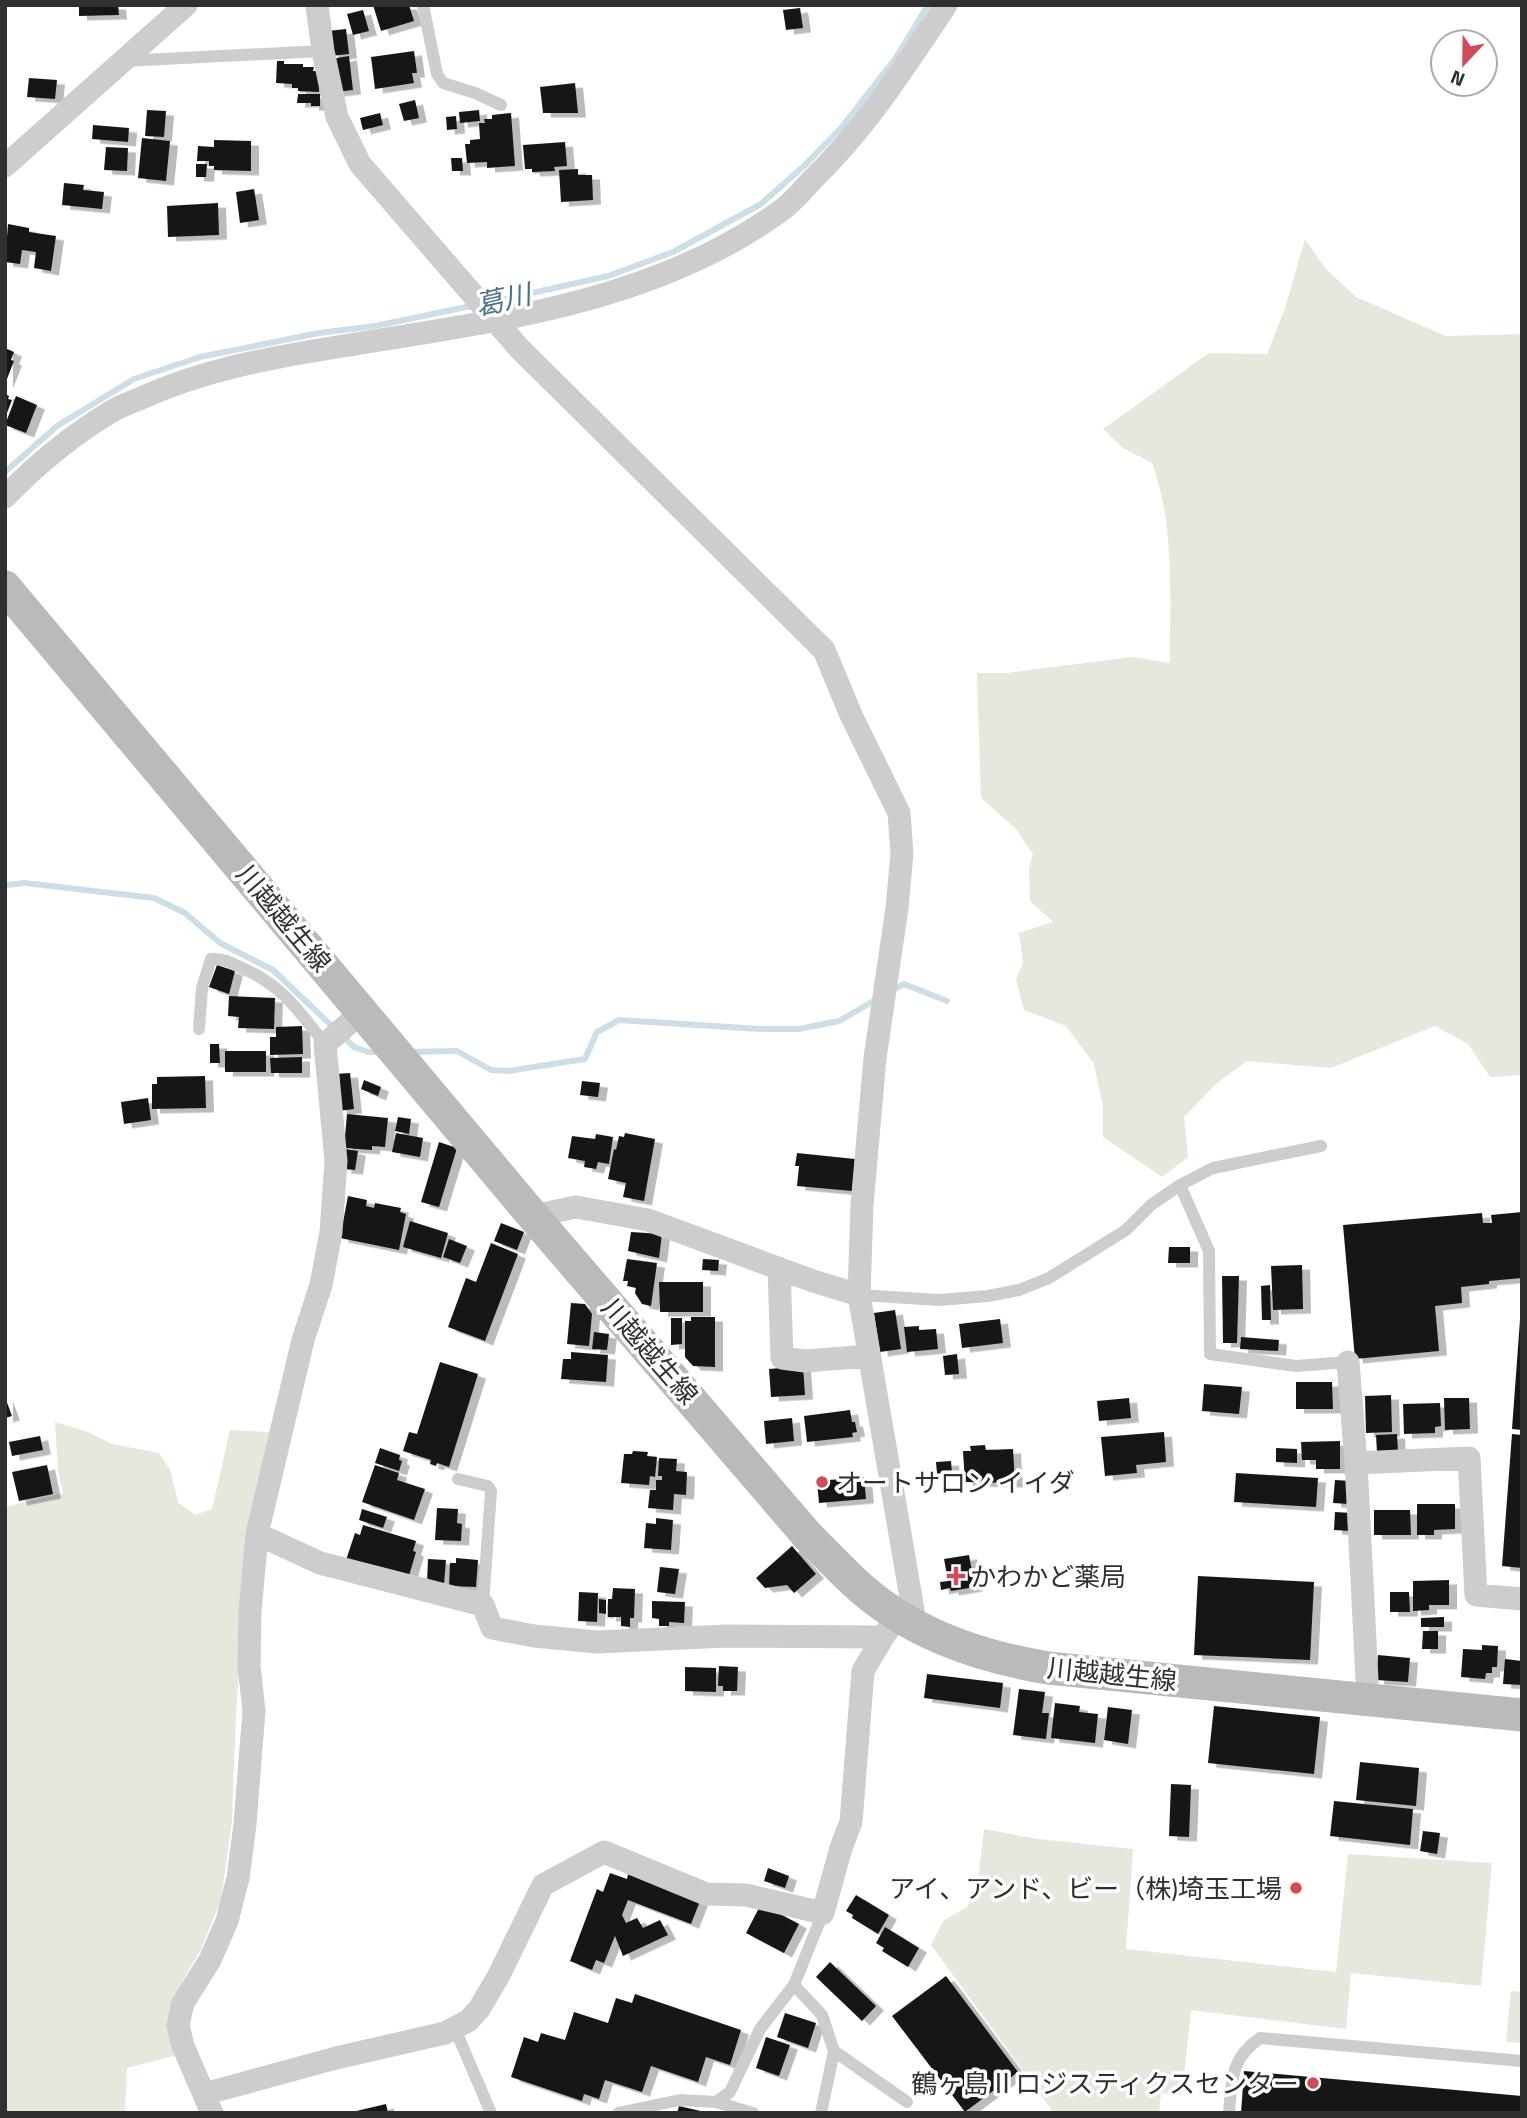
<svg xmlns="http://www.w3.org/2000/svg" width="1527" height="2118" font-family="'Titillium Web','Noto Sans JP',sans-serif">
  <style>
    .green { fill: #e4e8dd }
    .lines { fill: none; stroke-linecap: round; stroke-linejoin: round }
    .stream { stroke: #ccdee7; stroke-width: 6 }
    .building { fill: #171717; filter: url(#shadow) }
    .service { stroke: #cdcdcd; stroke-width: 12 }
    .minor { stroke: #cdcdcd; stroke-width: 23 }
    .secondary { stroke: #bababa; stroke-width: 33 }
    .poi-dot { fill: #d04a59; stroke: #fff; stroke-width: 2.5 }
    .labels { text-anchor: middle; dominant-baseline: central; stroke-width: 7; stroke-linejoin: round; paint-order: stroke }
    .street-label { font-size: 26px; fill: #303030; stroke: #fff }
    .poi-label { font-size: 26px; fill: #303030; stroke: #fff; text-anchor: start }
    .water-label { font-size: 28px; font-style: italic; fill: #487289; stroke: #fff }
  </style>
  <defs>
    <filter id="shadow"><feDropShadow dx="8" dy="4.5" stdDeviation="0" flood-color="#0004"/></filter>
  </defs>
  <rect width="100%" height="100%" fill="#fff"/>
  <path class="green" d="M 1305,239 L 1326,269 L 1356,297 L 1446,336 L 1522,334 L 1522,1075 L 1490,1077 L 1468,1044 L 1435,1026 L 1331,1068 L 1247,1061 L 1217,1083 L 1184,1117 L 1188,1157 L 1162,1177 L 1103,1137 L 1103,1106 L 1094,1064 L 1066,1026 L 1024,1010 L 1016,979 L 1023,963 L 1019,933 L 1053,922 L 1030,901 L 1029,869 L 1033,854 L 1016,829 L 981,798 L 977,673 L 1007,673 L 1132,657 L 1170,663 C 1170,597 1175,526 1152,463 L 1123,448 L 1103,429 L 1209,353 L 1267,354 L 1285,308 Z
    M 55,1422 L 88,1432 L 112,1444 L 159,1453 L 170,1470 L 178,1502 L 195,1515 L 212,1509 L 230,1430 L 271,1432 L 249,1536 L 236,1712 L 232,1821 L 221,1900 L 201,1949 L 181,1984 L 167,2021 L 174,2056 L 127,2068 L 125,2113 L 5,2113 L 5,1507 L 63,1493 L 58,1470 Z
    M 984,1829 L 1038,1839 L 1133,1849 L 1126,1949 L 1336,1972 L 1348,1854 L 1492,1863 L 1481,1986 L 1351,1973 L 1346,2029 L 1191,2010 L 1182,2095 L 1161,2093 L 1159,2113 L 1054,2113 L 931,1945 L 943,1921 L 967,1907 L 978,1881 Z
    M 1511,1991 L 1522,1992 L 1522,2043 L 1506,2042 Z"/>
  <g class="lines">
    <path class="stream" d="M 487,303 L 608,276 L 673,252 L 761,204 L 804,166 L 841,128 L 895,59 L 928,5
      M 5,472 L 57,426 L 134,379 L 200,357 L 319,333 L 375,326 L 476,305
      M 5,885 L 25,883 L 154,898 L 185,913 L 220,943 L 273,970 L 354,1047 L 368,1052 L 380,1052
      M 891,991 L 904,984 L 947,1001
      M 408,1052 L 457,1051 L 491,1070 L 508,1071 L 585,1059 L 597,1032 L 619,1020 L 760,1029 L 799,1029 L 839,1021 L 879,998"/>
  </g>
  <path class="building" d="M 79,5 L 118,5 L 119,15 L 79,16 Z
    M 373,5 L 409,5 L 414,21 L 381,31 Z
    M 800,8 L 803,28 L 786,30 L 783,10 Z
    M 363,10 L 369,31 L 353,35 L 347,14 Z
    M 346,29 L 349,54 L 331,56 L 328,31 Z
    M 414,51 L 417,73 L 412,73 L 414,83 L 375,89 L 371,57 Z
    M 349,56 L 353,90 L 336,92 L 331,59 Z
    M 277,61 L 284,61 L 284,64 L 303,64 L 303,67 L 314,67 L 313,71 L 320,71 L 319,92 L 298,91 L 298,88 L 292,88 L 292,84 L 276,83 Z
    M 29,78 L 57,80 L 55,99 L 27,97 Z
    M 575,83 L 578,113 L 543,113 L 540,87 Z
    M 298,94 L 320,94 L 320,106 L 311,106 L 311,103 L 297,103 Z
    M 415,100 L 419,118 L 404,121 L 399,104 Z
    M 147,110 L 166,111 L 164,137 L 145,136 Z
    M 479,110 L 480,121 L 460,123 L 459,112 Z
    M 380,113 L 383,125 L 363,130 L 360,118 Z
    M 511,113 L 515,166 L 487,168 L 487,162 L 467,163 L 465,144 L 470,144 L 470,140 L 480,139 L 479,123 L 485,123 L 484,119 L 492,119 L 492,115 Z
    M 456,116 L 457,129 L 447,130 L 446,117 Z
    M 93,125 L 129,128 L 128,142 L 92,139 Z
    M 142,138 L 170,141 L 166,181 L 138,178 Z
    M 214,140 L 251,141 L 251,171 L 214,170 L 214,166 L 209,166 L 209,161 L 197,161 L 198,146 L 214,147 Z
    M 565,142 L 567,166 L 554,167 L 555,171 L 532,172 L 532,169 L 525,169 L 523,145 Z
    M 106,147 L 128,148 L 127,171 L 104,170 Z
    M 451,158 L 462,158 L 463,171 L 452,171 Z
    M 196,164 L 207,164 L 206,177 L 196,177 Z
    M 578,169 L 578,175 L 592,175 L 593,200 L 561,202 L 559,170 Z
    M 64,183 L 84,185 L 83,190 L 104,192 L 102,209 L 62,205 Z
    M 254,189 L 259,220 L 240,223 L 236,192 Z
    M 218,203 L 219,235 L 168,237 L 167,206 Z
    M 8,224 L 29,228 L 29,232 L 56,236 L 51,271 L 34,268 L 36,252 L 22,250 L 20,264 L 5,262 Z
    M 5,348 L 14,352 L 11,360 L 14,361 L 5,384 Z
    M 5,394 L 9,396 L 8,399 L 12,400 L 5,418 Z
    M 16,396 L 37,405 L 26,433 L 5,425 Z
    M 217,965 L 235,971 L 229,994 L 209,987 Z
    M 229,996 L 275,998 L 274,1029 L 238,1028 L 239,1017 L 228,1016 Z
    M 302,1026 L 303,1054 L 270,1055 L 270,1037 L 276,1037 L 276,1027 Z
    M 210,1044 L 219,1044 L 220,1063 L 210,1063 Z
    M 225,1051 L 266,1051 L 266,1072 L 225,1072 Z
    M 302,1057 L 302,1073 L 271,1073 L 270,1058 Z
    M 350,1073 L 354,1109 L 339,1111 L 335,1074 Z
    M 205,1076 L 206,1108 L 152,1109 L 152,1084 L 157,1084 L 157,1077 Z
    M 364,1080 L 381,1087 L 378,1096 L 361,1089 Z
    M 582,1081 L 600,1083 L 598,1097 L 580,1095 Z
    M 148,1098 L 151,1120 L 124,1124 L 121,1102 Z
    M 347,1114 L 388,1118 L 385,1147 L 372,1146 L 372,1150 L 344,1148 Z
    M 398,1117 L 411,1119 L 409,1134 L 395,1131 Z
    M 396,1133 L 423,1138 L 420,1157 L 392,1152 Z
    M 625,1133 L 655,1139 L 644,1201 L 623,1197 L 626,1183 L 608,1179 L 614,1149 L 616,1150 L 619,1136 L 624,1137 Z
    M 596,1134 L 613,1137 L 609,1164 L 598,1162 L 596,1169 L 584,1167 L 585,1161 L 568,1158 L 572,1136 L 595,1139 Z
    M 439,1142 L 457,1148 L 439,1207 L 421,1202 Z
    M 346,1149 L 358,1151 L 355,1170 L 343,1169 Z
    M 797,1153 L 855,1159 L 852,1191 L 797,1186 L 799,1166 L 795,1166 Z
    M 348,1196 L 367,1200 L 366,1206 L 374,1208 L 375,1203 L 401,1208 L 400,1212 L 406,1214 L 399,1250 L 340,1238 Z
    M 1522,1212 L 1522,1278 L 1489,1281 L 1489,1284 L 1461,1287 L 1462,1303 L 1435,1306 L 1439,1351 L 1355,1359 L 1343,1225 L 1482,1213 L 1483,1223 L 1492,1223 L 1491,1215 Z
    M 410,1221 L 448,1233 L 441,1258 L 403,1247 Z
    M 501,1223 L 524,1232 L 517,1250 L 494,1241 Z
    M 631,1232 L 662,1234 L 659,1258 L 628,1251 Z
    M 449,1239 L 467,1246 L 460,1263 L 443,1257 Z
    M 491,1243 L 518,1254 L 485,1341 L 448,1327 L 466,1278 L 476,1282 Z
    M 1169,1247 L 1190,1247 L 1190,1263 L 1168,1263 Z
    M 627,1259 L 657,1263 L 651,1306 L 642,1304 L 635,1293 L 636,1288 L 627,1286 L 628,1281 L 623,1281 Z
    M 703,1259 L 719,1260 L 718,1271 L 702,1270 Z
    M 1302,1265 L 1303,1309 L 1273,1310 L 1271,1266 Z
    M 1222,1276 L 1239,1276 L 1237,1343 L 1223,1343 Z
    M 659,1282 L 703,1282 L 703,1312 L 660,1312 Z
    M 1270,1285 L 1271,1320 L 1262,1320 L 1261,1286 Z
    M 571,1303 L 585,1304 L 592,1314 L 589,1346 L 567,1344 Z
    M 895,1310 L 901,1349 L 880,1352 L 874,1313 Z
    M 691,1317 L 715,1317 L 715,1367 L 693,1366 L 685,1357 L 685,1321 L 691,1321 Z
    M 671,1318 L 682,1318 L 682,1344 L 671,1345 Z
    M 1000,1319 L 1003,1343 L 962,1348 L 959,1324 Z
    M 1520,1320 L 1522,1320 L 1522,1430 L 1512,1429 Z
    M 919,1326 L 919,1330 L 936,1329 L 938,1349 L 907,1352 L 904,1327 Z
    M 594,1332 L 609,1334 L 607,1350 L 592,1349 Z
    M 1241,1337 L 1279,1340 L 1278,1351 L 1240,1349 Z
    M 571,1352 L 608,1355 L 606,1382 L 561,1379 L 563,1359 L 571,1359 Z
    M 957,1354 L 959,1374 L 945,1375 L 943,1356 Z
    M 440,1362 L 478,1374 L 449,1467 L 437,1463 L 436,1466 L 430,1464 L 431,1460 L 403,1451 L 409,1432 L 417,1434 Z
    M 803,1366 L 805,1395 L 771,1397 L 769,1369 Z
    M 1296,1382 L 1332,1382 L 1333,1409 L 1296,1409 Z
    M 1204,1384 L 1242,1387 L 1239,1414 L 1202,1411 Z
    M 1391,1395 L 1392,1432 L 1366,1433 L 1365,1396 Z
    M 5,1397 L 12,1416 L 5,1418 Z
    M 1129,1398 L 1131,1418 L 1099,1421 L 1097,1401 Z
    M 1444,1398 L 1469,1398 L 1470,1429 L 1445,1430 Z
    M 1440,1403 L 1441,1426 L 1435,1427 L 1435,1433 L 1404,1434 L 1403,1404 Z
    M 850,1410 L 852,1422 L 855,1422 L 857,1432 L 852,1433 L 853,1437 L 807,1442 L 804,1416 Z
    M 792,1418 L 794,1441 L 766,1444 L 764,1421 Z
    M 1164,1432 L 1166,1462 L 1136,1465 L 1137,1473 L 1105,1476 L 1101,1437 Z
    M 1397,1434 L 1398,1452 L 1377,1453 L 1376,1435 Z
    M 1512,1434 L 1522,1435 L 1522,1568 L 1502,1566 Z
    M 40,1436 L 43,1450 L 12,1456 L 9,1442 Z
    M 1340,1441 L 1340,1469 L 1316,1469 L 1316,1460 L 1302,1460 L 1301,1442 Z
    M 985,1445 L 986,1450 L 1013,1449 L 1015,1483 L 965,1482 L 963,1451 L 971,1451 L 970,1446 Z
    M 380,1448 L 400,1455 L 399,1460 L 402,1461 L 399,1471 L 375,1463 Z
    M 1276,1448 L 1297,1449 L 1297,1463 L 1276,1462 Z
    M 633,1451 L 648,1452 L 647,1456 L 657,1457 L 655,1477 L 650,1476 L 649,1485 L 621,1483 L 624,1454 L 632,1454 Z
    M 659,1458 L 677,1459 L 676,1471 L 687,1472 L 686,1495 L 674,1494 L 673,1510 L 648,1508 L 650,1490 L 656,1490 L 656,1480 L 662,1480 L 662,1476 L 658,1476 Z
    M 951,1461 L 952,1473 L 937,1474 L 936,1462 Z
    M 47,1465 L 53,1494 L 19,1501 L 12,1472 Z
    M 375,1465 L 399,1473 L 397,1480 L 425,1489 L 414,1520 L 362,1502 Z
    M 1236,1473 L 1318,1478 L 1316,1507 L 1234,1502 Z
    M 864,1477 L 866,1499 L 819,1503 L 817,1481 Z
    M 1335,1480 L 1351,1481 L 1349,1504 L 1333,1503 Z
    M 1417,1504 L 1455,1504 L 1455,1529 L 1434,1530 L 1434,1535 L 1417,1535 Z
    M 437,1508 L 458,1509 L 457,1523 L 462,1524 L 461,1541 L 435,1540 Z
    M 362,1509 L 387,1517 L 383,1528 L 359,1520 Z
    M 1374,1510 L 1410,1510 L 1411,1535 L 1374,1535 Z
    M 1335,1512 L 1352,1513 L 1351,1531 L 1334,1530 Z
    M 656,1518 L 673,1520 L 671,1550 L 644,1548 L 646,1523 L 656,1524 Z
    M 363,1525 L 416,1541 L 413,1551 L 416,1552 L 408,1579 L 346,1560 L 355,1533 L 360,1535 Z
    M 792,1546 L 816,1574 L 794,1593 L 787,1585 L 765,1588 L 756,1578 Z
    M 969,1555 L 975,1587 L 951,1591 L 950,1588 L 941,1590 L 940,1582 L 948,1581 L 944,1559 Z
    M 456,1558 L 478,1560 L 476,1587 L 449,1586 L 450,1563 L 456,1563 Z
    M 428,1559 L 446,1560 L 444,1584 L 427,1583 Z
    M 660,1567 L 679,1569 L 675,1594 L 657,1592 Z
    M 1198,1576 L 1314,1582 L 1310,1660 L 1194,1655 Z
    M 1449,1580 L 1449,1605 L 1429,1605 L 1429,1610 L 1413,1611 L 1413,1581 Z
    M 613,1588 L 635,1589 L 634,1618 L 630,1618 L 630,1627 L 621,1626 L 621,1617 L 608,1617 L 608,1599 L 612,1599 Z
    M 579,1592 L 598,1593 L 597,1622 L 578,1621 Z
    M 1390,1592 L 1409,1592 L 1410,1612 L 1390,1612 Z
    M 599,1599 L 606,1600 L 606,1614 L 599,1613 Z
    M 652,1601 L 685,1602 L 684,1623 L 669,1622 L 669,1626 L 659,1626 L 659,1619 L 652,1618 Z
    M 1444,1617 L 1444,1627 L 1421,1627 L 1421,1618 Z
    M 1423,1631 L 1438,1631 L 1438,1649 L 1422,1649 Z
    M 1482,1645 L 1498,1646 L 1497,1667 L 1492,1667 L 1492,1673 L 1486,1673 L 1485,1679 L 1461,1677 L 1463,1649 L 1482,1650 Z
    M 1378,1655 L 1410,1658 L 1408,1682 L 1376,1680 Z
    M 1505,1659 L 1522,1661 L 1522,1685 L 1503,1684 Z
    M 719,1666 L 738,1667 L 737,1691 L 723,1691 L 723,1686 L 718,1686 Z
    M 685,1667 L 716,1668 L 716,1692 L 685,1691 Z
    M 927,1674 L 1003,1683 L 1000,1708 L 924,1698 Z
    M 1019,1689 L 1045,1692 L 1042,1713 L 1049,1713 L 1046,1739 L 1013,1735 Z
    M 1055,1703 L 1080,1706 L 1079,1712 L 1098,1714 L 1095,1743 L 1051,1738 Z
    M 1214,1706 L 1320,1717 L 1314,1774 L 1208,1763 Z
    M 1108,1707 L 1132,1710 L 1128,1744 L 1104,1740 Z
    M 1360,1762 L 1419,1768 L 1416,1806 L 1356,1800 Z
    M 1171,1784 L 1191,1785 L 1189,1837 L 1169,1836 Z
    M 1334,1801 L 1413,1809 L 1410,1845 L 1330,1836 Z
    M 1423,1831 L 1440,1833 L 1437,1854 L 1420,1851 Z
    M 768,1868 L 789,1876 L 785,1888 L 764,1881 Z
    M 610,1873 L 627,1879 L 628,1874 L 700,1901 L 691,1924 L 628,1900 L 622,1915 L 626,1923 L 637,1918 L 643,1928 L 660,1920 L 668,1935 L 623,1956 L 615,1936 L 604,1963 L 596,1960 L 592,1970 L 570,1961 L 597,1889 L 603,1892 Z
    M 856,1895 L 889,1915 L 878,1934 L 852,1918 L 853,1915 L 846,1911 Z
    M 761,1904 L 799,1924 L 784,1953 L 746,1933 Z
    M 885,1927 L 919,1948 L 908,1967 L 882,1951 L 884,1948 L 876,1943 Z
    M 830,1962 L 876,2006 L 862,2021 L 816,1977 Z
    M 946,1976 L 1018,2072 L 965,2112 L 892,2016 Z
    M 635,1994 L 741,2030 L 730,2065 L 706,2057 L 698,2082 L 651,2066 L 642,2092 L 605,2080 L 599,2099 L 584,2094 L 582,2101 L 511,2077 L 524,2037 L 538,2042 L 541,2033 L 565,2040 L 574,2012 L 608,2023 L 616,1998 L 632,2003 Z
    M 785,2013 L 816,2023 L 808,2048 L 777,2037 Z
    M 766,2037 L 790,2045 L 779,2076 L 756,2068 Z
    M 1244,2071 L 1522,2096 L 1522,2113 L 1241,2113 Z
    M 386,2104 L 388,2113 L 352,2113 L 352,2112 Z
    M 679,2106 L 705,2112 L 705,2113 L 677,2113 Z"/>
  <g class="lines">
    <path class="service" d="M 423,5 L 437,74 L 443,83 L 475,93 L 501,105
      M 124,61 L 323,51
      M 199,1029 L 202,988 L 211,959 C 223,958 231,963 242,968 C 283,986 298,1010 325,1044
      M 1180,1185 L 1213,1168 L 1321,1146
      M 859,1295 L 939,1300 L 988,1296 L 1019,1290 L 1049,1278 L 1126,1230 L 1151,1205 L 1180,1185 L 1209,1251 L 1210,1354 L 1296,1366 L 1348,1362
      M 458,1479 L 488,1486 L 491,1491 L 483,1605
      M 794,1985 L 822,2015 L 834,2051 L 821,2113
      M 455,2029 L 491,2113
      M 834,2051 L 907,2102
      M 716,2102 L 753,2113
      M 618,2113 L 680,2100 L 716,2102 L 730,2092 L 760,2029 L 794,1985 L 823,1913
      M 1229,2113 C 1232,2079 1231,2058 1260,2038 L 1522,2061"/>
    <path class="minor" d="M 317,5 L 323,51 L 337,117 L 360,164 L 519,348 L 824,650 L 851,715 L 899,813 L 902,854 L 897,908 L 875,1058 L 862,1205 L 859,1295 L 916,1627
      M 5,166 L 186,5
      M 5,497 C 36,465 71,436 109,413 C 118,407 129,403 139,399 C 202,370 269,358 337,347 C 487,322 652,304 779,212 C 791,204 801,192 811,181 C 866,128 903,69 946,5
      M 533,1216 L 576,1207 L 648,1220 L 813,1281 L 859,1295
      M 779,1268 L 782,1358 L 805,1361 L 869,1356
      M 1348,1362 L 1356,1463 L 1368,1700
      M 1356,1463 L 1469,1458 L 1476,1595 L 1522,1599
      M 257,1534 L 320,1563 L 483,1605 L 492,1628 L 534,1636 L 597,1642 L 726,1636 L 883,1637 L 889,1628
      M 204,2094 L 336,2058 L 445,2033 L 468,2021 L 479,2009 L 498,1977 L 543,1885 L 604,1852 L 706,1894 L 746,1895 L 823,1913 L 841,1848 L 851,1822 L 863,1671 L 883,1637
      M 212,2113 L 183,2046 L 178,2025 L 183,2003 L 210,1960 L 227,1921 L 238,1878 L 245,1824 L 254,1711 L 249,1666 L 250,1612 L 257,1534 L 303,1340 L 321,1285 L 331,1232 L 336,1161 L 325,1044 L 363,1011"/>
    <path class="secondary" d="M 5,587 L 533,1216 L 807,1535 C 822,1550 837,1566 853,1581 C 907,1632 976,1656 1048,1668 L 1522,1715"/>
  </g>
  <g class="poi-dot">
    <circle cx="822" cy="1482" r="7"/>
    <path d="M952.5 1565.5h7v7h7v7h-7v7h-7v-7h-7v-7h7z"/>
    <circle cx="1296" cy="1888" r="7"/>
    <circle cx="1313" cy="2083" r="7"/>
  </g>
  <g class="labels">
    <g class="street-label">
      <text transform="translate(284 918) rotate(50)">川越越生線</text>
      <text transform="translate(650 1351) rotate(49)">川越越生線</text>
      <text transform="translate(1112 1674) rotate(6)">川越越生線</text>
    </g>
    <g class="poi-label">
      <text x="836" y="1482">オートサロン イイダ</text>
      <text x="970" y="1576">かわかど薬局</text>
      <text x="1282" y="1888" text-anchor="end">アイ、アンド、ビー（株)埼玉工場</text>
      <text x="1299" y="2083" text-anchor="end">鶴ヶ島Ⅱロジスティクスセンター</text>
    </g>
    <g class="water-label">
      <text transform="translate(503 299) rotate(-13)">葛川</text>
    </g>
  </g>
  <rect width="1527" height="2118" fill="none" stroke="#303030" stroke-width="14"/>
  <g transform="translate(1464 63) rotate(202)"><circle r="33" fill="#ffffff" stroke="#acacac" stroke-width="2"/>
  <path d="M0-5L12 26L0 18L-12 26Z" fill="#d04a59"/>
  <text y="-10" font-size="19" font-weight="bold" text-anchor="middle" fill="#303030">N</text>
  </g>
</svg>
